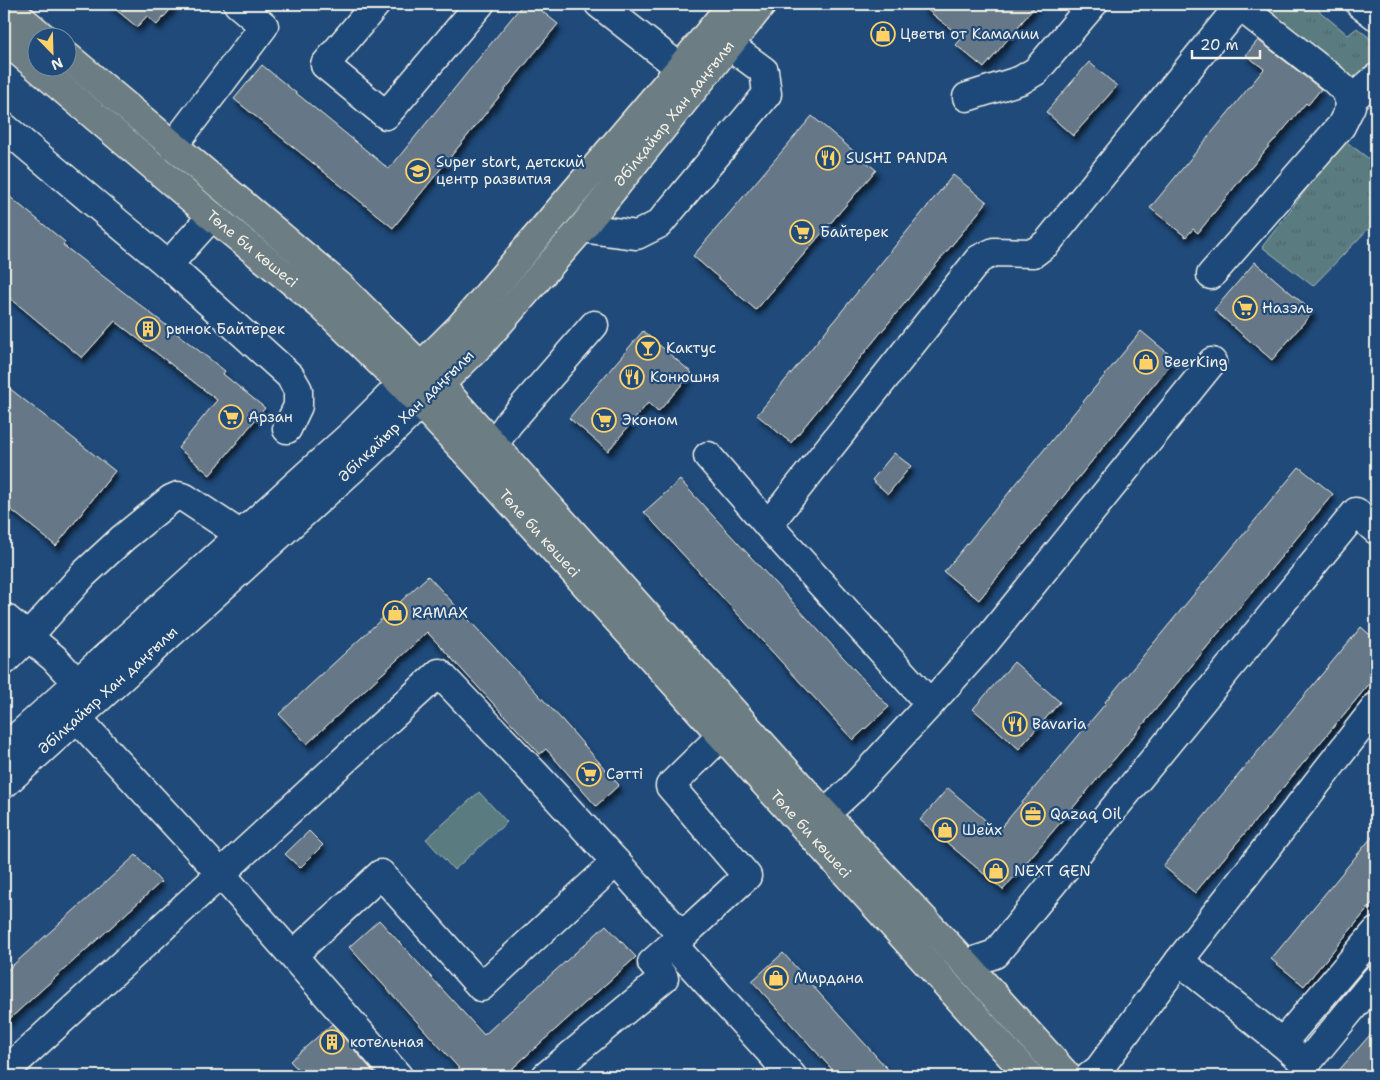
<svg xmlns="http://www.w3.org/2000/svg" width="1380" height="1080" font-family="'Shantell Sans',sans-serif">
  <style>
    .grass { fill: url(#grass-tufts); stroke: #a7b6b4 }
    .pitch { fill: #5a7c81; stroke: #a7b6b4 }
    .building { fill: #667887; stroke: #f4f1e8; filter: url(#shadow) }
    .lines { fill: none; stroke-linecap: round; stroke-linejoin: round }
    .minor-casing { stroke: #f4f1e8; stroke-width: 31 }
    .major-casing { stroke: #f4f1e8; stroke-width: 31 }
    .minor { stroke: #1f4a7a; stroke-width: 28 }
    .major { stroke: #6c7e84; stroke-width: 28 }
    .labels { text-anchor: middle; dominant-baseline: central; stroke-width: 4.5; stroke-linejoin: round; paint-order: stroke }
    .poi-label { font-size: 15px; fill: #f4f1e8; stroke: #1f4a7a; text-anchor: start }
    .street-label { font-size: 15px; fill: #f4f1e8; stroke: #1f4a7a }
  </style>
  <defs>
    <pattern id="grass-tufts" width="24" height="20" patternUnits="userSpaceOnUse" patternTransform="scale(1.25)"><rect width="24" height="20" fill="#5a7c81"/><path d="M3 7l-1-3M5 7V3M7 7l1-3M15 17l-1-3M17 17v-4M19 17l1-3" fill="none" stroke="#526566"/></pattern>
    <filter id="shadow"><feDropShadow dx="3" dy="5.5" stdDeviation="2.5" flood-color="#0009"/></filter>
  </defs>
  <rect width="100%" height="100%" fill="#1f4a7a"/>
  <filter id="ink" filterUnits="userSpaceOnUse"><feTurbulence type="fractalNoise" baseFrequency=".02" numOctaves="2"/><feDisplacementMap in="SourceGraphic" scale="10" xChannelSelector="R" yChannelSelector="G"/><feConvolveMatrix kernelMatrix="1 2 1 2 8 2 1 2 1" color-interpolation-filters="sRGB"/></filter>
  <g filter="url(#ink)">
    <path class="grass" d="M 1256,4 L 1311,4 L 1348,35 L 1357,28 L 1376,43 L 1376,63 L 1362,77 L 1351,77 Z
      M 52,68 L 62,68 L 269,242 L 266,247 Z
      M 1344,140 L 1376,164 L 1376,221 L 1313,286 L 1262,247 Z"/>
    <path class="pitch" d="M 479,792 L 507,822 L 454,870 L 426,839 Z"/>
    <path class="building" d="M 109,4 L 175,4 L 157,25 L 147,16 L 137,27 Z
      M 523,4 L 533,4 L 558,24 L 393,228 L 234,99 L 262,65 L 389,169 Z
      M 920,4 L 1037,4 L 984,68 L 956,45 L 962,38 Z
      M 1258,40 L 1321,89 L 1308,105 L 1306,103 L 1275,140 L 1274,140 L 1245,175 L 1245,174 L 1198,233 L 1193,229 L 1186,237 L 1150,208 L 1264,69 L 1246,55 Z
      M 1089,62 L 1117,86 L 1073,136 L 1046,112 Z
      M 812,116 L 876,170 L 756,310 L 693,256 Z
      M 953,175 L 987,202 L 791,443 L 757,415 Z
      M 4,192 L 65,242 L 63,245 L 225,371 L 223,374 L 265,408 L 210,475 L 178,448 L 217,400 L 115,321 L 82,358 L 4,293 Z
      M 1255,262 L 1313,312 L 1272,360 L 1214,310 Z
      M 643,331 L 692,373 L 658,412 L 648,403 L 608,451 L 569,418 Z
      M 1141,331 L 1175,359 L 979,600 L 944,572 Z
      M 4,384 L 115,471 L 56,546 L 4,504 Z
      M 894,453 L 911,466 L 888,494 L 872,480 Z
      M 1299,467 L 1333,494 L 1128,743 L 1003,890 L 920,820 L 948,788 L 998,831 L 1106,703 L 1105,702 Z
      M 680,480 L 889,707 L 853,740 L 644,512 Z
      M 428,576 L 564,722 L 619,785 L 596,806 L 546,749 L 540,754 L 427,632 L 307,744 L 279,714 Z
      M 1361,627 L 1376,640 L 1376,676 L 1195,893 L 1163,866 Z
      M 1014,662 L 1060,702 L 1019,749 L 973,709 Z
      M 309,831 L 323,845 L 300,868 L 285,854 Z
      M 1376,832 L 1376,899 L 1304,986 L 1271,959 Z
      M 136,855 L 161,882 L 4,1024 L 4,973 Z
      M 379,920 L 484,1035 L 606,925 L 636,957 L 504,1076 L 466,1076 L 349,947 Z
      M 783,953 L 894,1076 L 838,1076 L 752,981 Z
      M 332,1024 L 377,1076 L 304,1076 L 290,1061 Z
      M 1376,1028 L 1376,1076 L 1334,1076 Z"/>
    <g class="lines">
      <g class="minor-casing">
        <g id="minor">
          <path d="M 376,4 L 325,65 L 386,115 L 480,4"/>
          <path d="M 599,4 L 698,82"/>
          <path d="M 1360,4 L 1376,16"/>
          <path d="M 967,97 L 1021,80 L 1036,71 L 1093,4"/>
          <path d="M 1350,101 L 1376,78"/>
          <path d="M 4,127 L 168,265 L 290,376 L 298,390 L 298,406 L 287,429"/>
          <path d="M 173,146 L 264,26 L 238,4"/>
          <path d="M 582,228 L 637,235 L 659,224 L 767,94 L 764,71 L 729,45"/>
          <path d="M 168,265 L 212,216"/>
          <path d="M 1211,275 L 1341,126 L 1351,106 L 1346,91 L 1332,78 L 1237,4"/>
          <path d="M 1212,362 L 984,644 L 930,704 L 768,525 L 979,259 L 994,252 L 1034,253 L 1047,243 L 1239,6"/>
          <path d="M 494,444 L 509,423 L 594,325"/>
          <path d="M 708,456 L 768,525"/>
          <path d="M 4,617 L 54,658 L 77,683 L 77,718 L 221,874 L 398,1076"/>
          <path d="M 4,661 L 28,637 L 84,574 L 123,538 L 171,499 L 178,496 L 185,498 L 241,535"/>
          <path d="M 4,749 L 351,435 L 402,384"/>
          <path id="s1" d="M 4,784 L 368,455 L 420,404"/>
          <path d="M 825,814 L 850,791 L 930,704"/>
          <path d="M 673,945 L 792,1076"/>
          <path d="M 293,955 L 381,874 L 481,987 L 616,862 L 682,936 L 747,876 L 670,786 L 721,736"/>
          <path d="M 1179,961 L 1282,1043 L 1376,932"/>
          <path d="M 966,964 L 995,954 L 1356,512 L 1376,530"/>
          <path d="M 1282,1043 L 1306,1064 L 1376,979"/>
          <path d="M 4,1073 L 439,673 L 537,776 L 616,862"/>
          <path d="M 546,1076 L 664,978 L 652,963 L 682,936"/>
          <path d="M 1090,1076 L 1099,1069 L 1179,961 L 1376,707"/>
        </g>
      </g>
      <g class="major-casing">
        <g id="major">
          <path d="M 4,4 L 44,38"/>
          <path id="s2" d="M 4,39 L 212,216 L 322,306 L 402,384 L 476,463 L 1029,1076"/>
          <path d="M 68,57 L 340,286 L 440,385 L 825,814 L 966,964 L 1067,1076"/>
          <path d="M 408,379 L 460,327 L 680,68 L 732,4"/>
          <path id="s3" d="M 428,396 L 481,344 L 582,228 L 762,4"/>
        </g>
      </g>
      <use href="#minor" class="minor"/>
      <use href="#major" class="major"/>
    </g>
  </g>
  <defs>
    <g id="shop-ring" transform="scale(1.25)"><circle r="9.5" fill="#1f4a7a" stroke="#ffd166" stroke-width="1.5"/><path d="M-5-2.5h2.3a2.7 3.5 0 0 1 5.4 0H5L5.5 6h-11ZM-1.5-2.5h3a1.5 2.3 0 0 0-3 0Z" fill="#ffd166"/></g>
    <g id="restaurant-ring" transform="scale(1.25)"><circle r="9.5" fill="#1f4a7a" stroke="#ffd166" stroke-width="1.5"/><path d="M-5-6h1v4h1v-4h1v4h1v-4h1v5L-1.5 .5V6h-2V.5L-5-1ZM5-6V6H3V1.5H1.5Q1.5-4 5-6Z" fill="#ffd166"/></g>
    <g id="school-ring" transform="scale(1.25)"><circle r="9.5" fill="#1f4a7a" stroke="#ffd166" stroke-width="1.5"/><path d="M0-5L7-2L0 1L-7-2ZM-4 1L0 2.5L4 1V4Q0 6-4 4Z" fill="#ffd166"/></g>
    <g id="supermarket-ring" transform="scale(1.25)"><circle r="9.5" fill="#1f4a7a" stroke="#ffd166" stroke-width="1.5"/><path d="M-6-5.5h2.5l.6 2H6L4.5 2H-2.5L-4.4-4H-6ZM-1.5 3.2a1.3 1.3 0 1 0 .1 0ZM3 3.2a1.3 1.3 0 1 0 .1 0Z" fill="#ffd166"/></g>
    <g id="building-ring" transform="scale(1.25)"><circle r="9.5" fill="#1f4a7a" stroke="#ffd166" stroke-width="1.5"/><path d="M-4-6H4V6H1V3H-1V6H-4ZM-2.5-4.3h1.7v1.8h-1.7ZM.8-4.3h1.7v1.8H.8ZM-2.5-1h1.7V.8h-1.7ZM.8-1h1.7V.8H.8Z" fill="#ffd166"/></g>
    <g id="bar-ring" transform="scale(1.25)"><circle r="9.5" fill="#1f4a7a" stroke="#ffd166" stroke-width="1.5"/><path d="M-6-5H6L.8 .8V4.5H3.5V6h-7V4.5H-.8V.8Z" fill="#ffd166"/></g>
    <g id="office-ring" transform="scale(1.25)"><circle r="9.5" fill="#1f4a7a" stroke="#ffd166" stroke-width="1.5"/><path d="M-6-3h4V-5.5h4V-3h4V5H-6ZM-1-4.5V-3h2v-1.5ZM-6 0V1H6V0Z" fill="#ffd166"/></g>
  </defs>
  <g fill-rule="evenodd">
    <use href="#shop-ring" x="883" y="34"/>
    <use href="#restaurant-ring" x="828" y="158"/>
    <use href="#school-ring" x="418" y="171"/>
    <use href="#supermarket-ring" x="802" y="232"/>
    <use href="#supermarket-ring" x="1245" y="308"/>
    <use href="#building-ring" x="148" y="329"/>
    <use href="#bar-ring" x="648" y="348"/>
    <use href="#shop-ring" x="1146" y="362"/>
    <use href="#restaurant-ring" x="632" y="377"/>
    <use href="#supermarket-ring" x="231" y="417"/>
    <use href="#supermarket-ring" x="604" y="420"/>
    <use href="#shop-ring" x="395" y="613"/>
    <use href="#restaurant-ring" x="1015" y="724"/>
    <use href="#supermarket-ring" x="589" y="774"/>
    <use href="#office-ring" x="1033" y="814"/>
    <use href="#shop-ring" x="945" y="830"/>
    <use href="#shop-ring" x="996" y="871"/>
    <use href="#shop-ring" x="776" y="978"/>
    <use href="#building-ring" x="332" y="1042"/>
  </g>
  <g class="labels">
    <g class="poi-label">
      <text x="900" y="34">Цветы от Камалии</text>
      <text x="846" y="158">SUSHI PANDA</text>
      <text x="436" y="162">Super start, детский<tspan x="436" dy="17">центр развития</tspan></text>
      <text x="820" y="232">Байтерек</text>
      <text x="1262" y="308">Назэль</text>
      <text x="166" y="329">рынок Байтерек</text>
      <text x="666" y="348">Кактус</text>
      <text x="1164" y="362">BeerKing</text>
      <text x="650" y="377">Конюшня</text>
      <text x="248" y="417">Арзан</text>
      <text x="622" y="420">Эконом</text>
      <text x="412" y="613">RAMAX</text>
      <text x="1032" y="724">Bavaria</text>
      <text x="606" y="774">Cәтті</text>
      <text x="1050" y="814">Qazaq Oil</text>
      <text x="962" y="830">Шейх</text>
      <text x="1014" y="871">NEXT GEN</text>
      <text x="794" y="978">Мирдана</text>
      <text x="350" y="1042">котельная</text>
    </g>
    <g class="street-label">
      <text stroke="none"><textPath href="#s3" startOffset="375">Әбілқайыр Хан даңғылы</textPath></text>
      <text stroke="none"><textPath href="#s2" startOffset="325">Төле би көшесі</textPath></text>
      <text transform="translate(406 416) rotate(-44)">Әбілқайыр Хан даңғылы</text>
      <text stroke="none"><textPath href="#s2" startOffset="730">Төле би көшесі</textPath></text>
      <text stroke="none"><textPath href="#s1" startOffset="140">Әбілқайыр Хан даңғылы</textPath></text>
      <text stroke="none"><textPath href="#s2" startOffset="1135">Төле би көшесі</textPath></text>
    </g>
  </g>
  <rect width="1380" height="1080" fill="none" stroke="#1f4a7a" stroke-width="20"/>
  <rect x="10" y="10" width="1360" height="1060" fill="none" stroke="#f4f1e8" stroke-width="2" filter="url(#ink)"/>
  <g transform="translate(52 52) rotate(157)"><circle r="24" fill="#1f4a7a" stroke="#748da6"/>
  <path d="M0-4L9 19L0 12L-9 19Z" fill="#ffd166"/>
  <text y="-8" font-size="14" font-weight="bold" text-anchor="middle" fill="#f4f1e8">N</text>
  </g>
  <path d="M1192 50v8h68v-8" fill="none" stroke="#f4f1e8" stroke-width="2.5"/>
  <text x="1200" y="50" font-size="15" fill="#f4f1e8" stroke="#1f4a7a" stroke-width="4" paint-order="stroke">20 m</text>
</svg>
